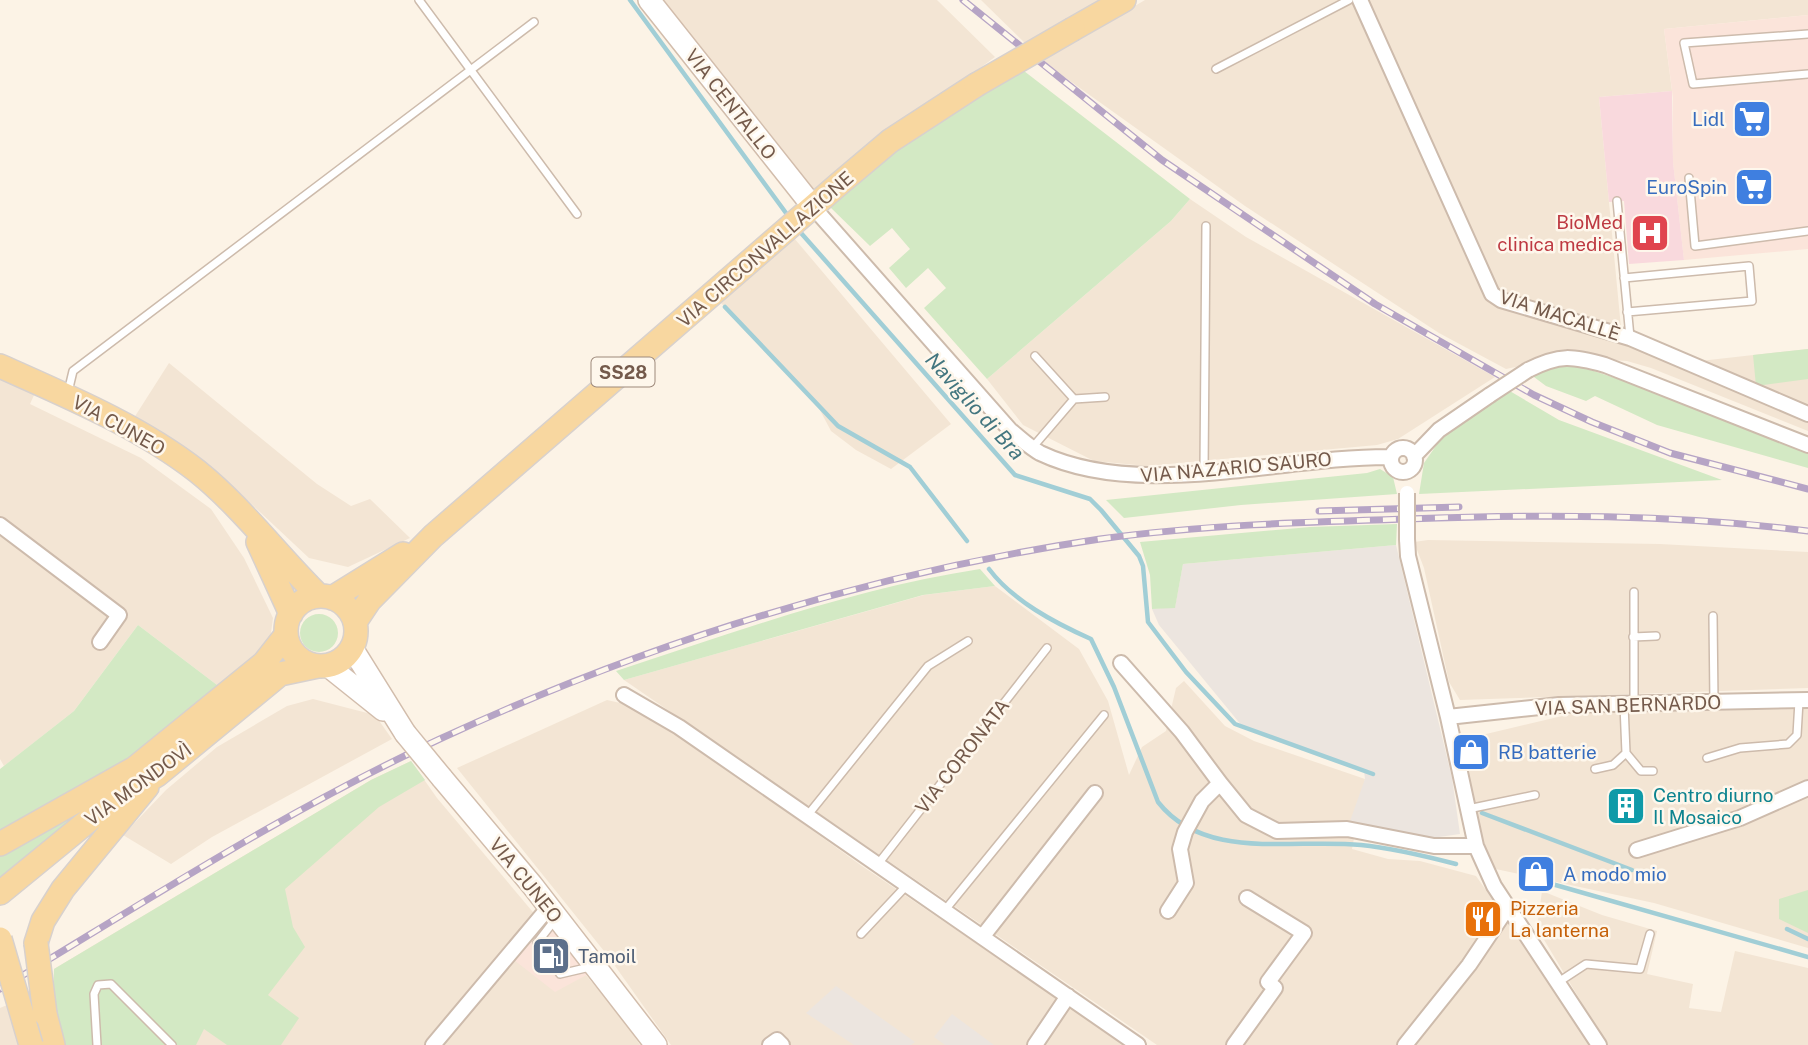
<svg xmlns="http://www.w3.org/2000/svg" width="1808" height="1045" font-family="'Public Sans',sans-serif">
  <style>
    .residential { fill: #f3e5d4 }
    .commercial { fill: #fbe4da }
    .industrial { fill: #ece5df }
    .medical { fill: #f9d9dd }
    .green { fill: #d3e9c4 }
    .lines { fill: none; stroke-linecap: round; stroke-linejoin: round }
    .stream { stroke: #a1ced6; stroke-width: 4.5 }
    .service-casing { stroke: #cdbbac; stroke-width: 10 }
    .minor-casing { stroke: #cdbbac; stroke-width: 18 }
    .secondary-casing { stroke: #d2bdac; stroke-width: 24 }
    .primary-casing { stroke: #d8d1cd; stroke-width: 26 }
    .service { stroke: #fff; stroke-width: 7 }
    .minor { stroke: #fff; stroke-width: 14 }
    .secondary { stroke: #fff; stroke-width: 21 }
    .primary { stroke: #f8d7a0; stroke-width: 23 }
    .rail-casing { stroke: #b6a4c5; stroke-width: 7 }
    .rail { stroke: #fef7ec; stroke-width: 4.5; stroke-dasharray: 13; stroke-linecap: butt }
    .minor-bridge-casing { stroke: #cdbbac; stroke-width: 18; stroke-linecap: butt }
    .secondary-bridge-casing { stroke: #d2bdac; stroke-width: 24; stroke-linecap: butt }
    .primary-bridge-casing { stroke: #d8d1cd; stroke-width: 26; stroke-linecap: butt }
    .minor-bridge { stroke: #fff; stroke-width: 14 }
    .secondary-bridge { stroke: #fff; stroke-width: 21 }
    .primary-bridge { stroke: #f8d7a0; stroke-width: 23 }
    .labels { text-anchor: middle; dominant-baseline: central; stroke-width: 5; stroke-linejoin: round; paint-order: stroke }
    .shield { fill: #fef7ec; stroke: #9d897b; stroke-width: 2 }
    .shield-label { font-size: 18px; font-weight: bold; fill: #745a4b }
    .street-label { font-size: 19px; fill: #745a4b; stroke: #fef7ec }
    .shop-label { font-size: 19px; fill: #366cbe; stroke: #fef7ec; text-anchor: end }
    .health-label { font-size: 19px; fill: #be3a42; stroke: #fef7ec; text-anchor: end }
    .culture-label { font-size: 19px; fill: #0d838f; stroke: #fef7ec; text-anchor: start }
    .food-label { font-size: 19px; fill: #c56008; stroke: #fef7ec; text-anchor: start }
    .service-label { font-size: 19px; fill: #4e5e75; stroke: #fef7ec; text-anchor: start }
    .water-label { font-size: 21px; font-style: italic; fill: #43767f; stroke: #fef7ec }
  </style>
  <rect width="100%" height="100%" fill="#fcf3e6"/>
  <path class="residential" d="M 646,0 L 937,0 L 995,57 L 804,196 Z
    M 981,0 L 1103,0 L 1030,48 Z
    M 1145,0 L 1808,0 L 1808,15 L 1664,29 L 1672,91 L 1599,97 L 1621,328 L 1700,361 L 1808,349 L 1808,431 L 1651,368 L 1627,361 L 1561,357 L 1506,369 L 1439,333 L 1245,206 L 1042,61 Z
    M 1190,199 L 1246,237 L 1495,377 L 1398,439 L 1377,445 L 1147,466 L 1094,461 L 1023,425 L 987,379 L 1171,221 Z
    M 794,238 L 951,424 L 891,469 L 856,450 L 831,431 L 813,397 L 719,301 Z
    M 0,353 L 44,373 L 30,404 L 141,458 L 211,509 L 244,558 L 273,618 L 270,640 L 261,657 L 221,688 L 138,625 L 74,711 L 4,766 L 0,759 Z
    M 169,363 L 317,484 L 351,506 L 370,499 L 410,538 L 348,567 L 309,558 L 230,484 L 132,421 Z
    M 1428,540 L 1660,544 L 1808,552 L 1808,688 L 1460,700 L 1449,682 L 1424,568 L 1414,542 Z
    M 995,586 L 1079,649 L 1108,701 L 1129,775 L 1142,747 L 1166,731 L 1176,688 L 1184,681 L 1225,726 L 1254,741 L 1365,779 L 1352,849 L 1388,859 L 1420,861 L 1476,876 L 1595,1045 L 1157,1045 L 624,680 L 924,595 Z
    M 313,699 L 375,715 L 392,739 L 212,837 L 171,864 L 123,835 L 166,790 L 217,747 L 287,706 Z
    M 607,700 L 629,705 L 668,727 L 862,866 L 1126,1045 L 671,1045 L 608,956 L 457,768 Z
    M 1808,709 L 1808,948 L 1654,903 L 1491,868 L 1470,800 L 1465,739 L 1575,713 Z
    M 411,761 L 437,798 L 622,1018 L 640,1045 L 63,1045 L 53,1004 L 54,969 L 371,780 Z
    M 1542,891 L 1602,915 L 1657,931 L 1647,974 L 1693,984 L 1689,1008 L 1721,1012 L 1735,951 L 1808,968 L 1808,1045 L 1607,1045 L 1537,928 Z
    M 7,1005 L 19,1045 L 0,1045 L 0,1008 Z"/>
  <path class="commercial" d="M 1808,15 L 1808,249 L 1684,260 L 1673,162 L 1673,98 L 1664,29 Z
    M 549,917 L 592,972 L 555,992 L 514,960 Z"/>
  <path class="industrial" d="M 1396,545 L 1452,778 L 1460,834 L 1425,839 L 1350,821 L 1365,779 L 1364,771 L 1242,726 L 1159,625 L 1152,609 L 1175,607 L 1183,564 Z
    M 836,986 L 915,1042 L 911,1045 L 854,1045 L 806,1013 Z
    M 952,1014 L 994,1045 L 945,1045 L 934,1037 Z"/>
  <path class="medical" d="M 1672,91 L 1673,162 L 1684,260 L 1629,264 L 1624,201 L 1609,202 L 1599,97 Z"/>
  <path class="green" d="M 1024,71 L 1190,199 L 1171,221 L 987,379 L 924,308 L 946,288 L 928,268 L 906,288 L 889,268 L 910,249 L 892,228 L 870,246 L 830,207 L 904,141 Z
    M 1808,349 L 1808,379 L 1756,386 L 1753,355 Z
    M 1563,361 L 1655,391 L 1808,451 L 1808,468 L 1657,425 L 1595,396 L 1586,401 L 1546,386 L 1530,374 Z
    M 1508,390 L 1559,420 L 1722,480 L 1419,494 L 1424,463 L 1440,440 Z
    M 1380,469 L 1393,477 L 1397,494 L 1241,505 L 1124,518 L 1106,500 L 1367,473 Z
    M 1397,524 L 1396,545 L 1183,564 L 1175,608 L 1152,609 L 1150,575 L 1140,542 L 1310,527 Z
    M 980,569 L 995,586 L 923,595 L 624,680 L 616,671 C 735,632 855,588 980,569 Z
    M300 633a19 19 0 1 1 38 0a19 19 0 1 1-38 0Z
    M 138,625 L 221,688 L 163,738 L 0,836 L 0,769 L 74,711 Z
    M 411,761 L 425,780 L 379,807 L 285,889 L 293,927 L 305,947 L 268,995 L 299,1018 L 281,1045 L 227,1045 L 204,1029 L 196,1045 L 63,1045 L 53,1004 L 54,969 L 371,780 Z
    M 79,809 L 77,816 L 0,880 L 0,855 Z
    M 1808,890 L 1808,933 L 1779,919 L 1779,899 Z"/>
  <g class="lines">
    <path class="stream" d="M 630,0 L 786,213
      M 801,233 L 1015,475 L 1090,499 L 1101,510 L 1139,556 L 1143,566 L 1148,622 L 1186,672 L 1235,724 L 1373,774
      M 725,307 L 838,426 L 910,467 L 967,541
      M 989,569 C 1013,601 1055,623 1091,639 L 1114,687 L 1158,802 C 1205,862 1293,838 1361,845 C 1392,848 1425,856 1456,864
      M 1482,813 L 1632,870
      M 1545,882 L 1808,957
      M 1787,929 L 1808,939"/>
    <g class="service-casing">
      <path id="service" d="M 419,0 L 577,214
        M 1808,34 L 1684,43 L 1693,84 L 1808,74
        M 1216,69 L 1349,0
        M 1689,178 L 1695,246 L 1808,231
        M 1617,201 L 1630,337
        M 1624,278 L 1749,266 L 1752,301 L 1627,312
        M 68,392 L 73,371 L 534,22
        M 1074,399 L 1105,397
        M 1032,448 L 1074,399 L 1035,356
        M 1204,471 L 1206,226
        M 1713,616 L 1714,702
        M 1633,637 L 1656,636
        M 1634,704 L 1634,592
        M 1626,753 L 1641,771 L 1653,771
        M 1707,758 L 1740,748 L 1788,744 L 1797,735 L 1799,701
        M 1595,769 L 1613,765 L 1626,753 L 1624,705
        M 1468,809 L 1535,795
        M 807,816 L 928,666 L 968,641
        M 878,864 L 1047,648
        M 945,910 L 1104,715
        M 861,934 L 908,884
        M 542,949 L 537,943 L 554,921
        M 550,959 L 560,974 L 590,967
        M 1557,983 L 1586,964 L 1640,969 L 1650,934
        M 97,1045 L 94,994 L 98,985 L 111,984 L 172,1045"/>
    </g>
    <g class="minor-casing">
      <path id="minor" d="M 1360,0 L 1492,294 L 1501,300 L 1630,338 L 1808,414
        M 814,208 L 1010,430 C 1019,437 1029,447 1040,453 C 1141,501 1281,456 1391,457
        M 1528,370 C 1560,354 1572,356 1605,365 L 1808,445
        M1391 460a12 12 0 1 1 24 0a12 12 0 1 1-24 0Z
        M 1414,456 L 1439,430 L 1490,395
        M 0,525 L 119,615 L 100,642
        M 1407,539 L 1408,556 L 1448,717 L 1476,846 L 1494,886 L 1599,1045
        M 1121,663 L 1182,732 L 1220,783
        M 624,695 L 679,727 L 1138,1045
        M 1448,717 L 1559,705 L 1808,700
        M 1637,850 L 1740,818 L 1808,788
        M 1168,911 L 1186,883 L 1180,849 L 1185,832 L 1202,801 L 1220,783 L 1246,815 L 1277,831 L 1347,829 L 1434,846 L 1476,846
        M 983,936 L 1095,793
        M 433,1045 L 549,907
        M 770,1045 L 777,1040 L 782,1045
        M 1035,1045 L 1068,996
        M 1234,1045 L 1275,988 L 1268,982 L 1304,933 L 1247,898
        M 1405,1045 L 1469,965 L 1508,907"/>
    </g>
    <g class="secondary-casing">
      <path id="secondary" d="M 649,0 L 814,208
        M 352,648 L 405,733
        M 328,666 L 383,710
        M 442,778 L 532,885 L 656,1045"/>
    </g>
    <g class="primary-casing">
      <path id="primary" d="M 1073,29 L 1124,0
        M 0,366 C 67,396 139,426 197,471 C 242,507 278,556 319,596
        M 258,542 L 291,614
        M286 631a35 35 0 1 1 70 0a35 35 0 1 1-70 0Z
        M 332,598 L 403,554
        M 355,622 L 369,601 L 433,536 L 839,184 L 890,141 L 976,85
        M 0,844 L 135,768 L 264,663 L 286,635
        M 0,893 L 105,807 L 157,775 L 280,674 L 318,666
        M 36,943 L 43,921 L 63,889 L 147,787
        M 45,1014 L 53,1045"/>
    </g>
    <use href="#service" class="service"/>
    <use href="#minor" class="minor"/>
    <use href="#secondary" class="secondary"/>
    <use href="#primary" class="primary"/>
    <g class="rail-casing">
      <path id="rail" d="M 963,0 L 1162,160 L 1375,304 L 1534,395 L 1592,422 L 1670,453 L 1808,489
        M 1319,511 L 1459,507
        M 0,989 C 145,902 288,809 442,738 C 650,642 872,573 1100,539 C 1202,525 1304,522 1406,519 C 1541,514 1674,514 1808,531"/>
    </g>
    <use href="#rail" class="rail"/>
    <g class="minor-bridge-casing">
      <path id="minor-bridge" d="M 1490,395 L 1528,370
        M 1407,539 L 1407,493"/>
    </g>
    <g class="secondary-bridge-casing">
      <path id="secondary-bridge" d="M 405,733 L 442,778"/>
    </g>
    <g class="primary-bridge-casing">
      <path id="primary-bridge" d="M 976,85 L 1073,29
        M 0,939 L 31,1045
        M 36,943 L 45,1014"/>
    </g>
    <use href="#minor-bridge" class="minor-bridge"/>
    <use href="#secondary-bridge" class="secondary-bridge"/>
    <use href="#primary-bridge" class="primary-bridge"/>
  </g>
  <defs>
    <g id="supermarket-square" transform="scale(2.0125)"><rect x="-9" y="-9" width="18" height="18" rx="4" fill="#3f7fe0" stroke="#fef7ec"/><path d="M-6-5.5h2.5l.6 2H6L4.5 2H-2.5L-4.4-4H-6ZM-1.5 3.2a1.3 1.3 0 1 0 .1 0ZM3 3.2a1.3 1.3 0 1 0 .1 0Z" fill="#fff"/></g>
    <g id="hospital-square" transform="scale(2.0125)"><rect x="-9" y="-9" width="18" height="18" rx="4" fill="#e0444e" stroke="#fef7ec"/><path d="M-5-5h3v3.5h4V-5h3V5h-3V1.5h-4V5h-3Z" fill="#fff"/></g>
    <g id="shop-square" transform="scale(2.0125)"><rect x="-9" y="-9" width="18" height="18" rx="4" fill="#3f7fe0" stroke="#fef7ec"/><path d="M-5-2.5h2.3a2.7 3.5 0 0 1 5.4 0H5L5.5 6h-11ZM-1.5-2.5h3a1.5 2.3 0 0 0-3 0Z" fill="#fff"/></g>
    <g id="building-square" transform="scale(2.0125)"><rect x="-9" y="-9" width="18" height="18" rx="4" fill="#0f9aa8" stroke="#fef7ec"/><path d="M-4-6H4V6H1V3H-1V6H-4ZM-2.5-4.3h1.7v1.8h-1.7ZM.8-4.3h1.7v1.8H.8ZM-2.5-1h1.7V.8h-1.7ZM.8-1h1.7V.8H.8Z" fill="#fff"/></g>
    <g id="restaurant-square" transform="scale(2.0125)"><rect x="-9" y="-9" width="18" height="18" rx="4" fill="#e8710a" stroke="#fef7ec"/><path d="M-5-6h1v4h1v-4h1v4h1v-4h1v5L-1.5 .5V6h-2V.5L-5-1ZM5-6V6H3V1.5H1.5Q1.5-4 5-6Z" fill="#fff"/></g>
    <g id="fuel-square" transform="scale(2.0125)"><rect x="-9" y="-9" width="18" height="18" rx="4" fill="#5c6f8a" stroke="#fef7ec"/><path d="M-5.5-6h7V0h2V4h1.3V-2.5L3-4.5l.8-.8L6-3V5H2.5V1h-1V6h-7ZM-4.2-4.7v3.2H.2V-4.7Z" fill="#fff"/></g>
  </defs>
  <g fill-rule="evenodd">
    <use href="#supermarket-square" x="1752" y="119"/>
    <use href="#supermarket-square" x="1754" y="187"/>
    <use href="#hospital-square" x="1650" y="233"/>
    <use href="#shop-square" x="1471" y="752"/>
    <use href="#building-square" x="1626" y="806"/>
    <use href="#shop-square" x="1536" y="874"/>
    <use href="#restaurant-square" x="1483" y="919"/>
    <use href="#fuel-square" x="551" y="956"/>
  </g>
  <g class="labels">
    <rect class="shield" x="591.5" y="357.5" width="63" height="29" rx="5"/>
    <g class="shield-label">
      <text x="623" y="372">SS28</text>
    </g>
    <g class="street-label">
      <text transform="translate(731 104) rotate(52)">VIA CENTALLO</text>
      <text transform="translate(765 249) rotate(-41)">VIA CIRCONVALLAZIONE</text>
      <text transform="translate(1560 315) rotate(18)">VIA MACALLÈ</text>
      <text transform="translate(119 425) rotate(29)">VIA CUNEO</text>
      <text transform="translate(1236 467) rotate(-5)">VIA NAZARIO SAURO</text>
      <text transform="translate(1628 705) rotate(-2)">VIA SAN BERNARDO</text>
      <text transform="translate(962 756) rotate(-52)">VIA CORONATA</text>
      <text transform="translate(138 784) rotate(-36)">VIA MONDOVÌ</text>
      <text transform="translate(526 880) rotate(51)">VIA CUNEO</text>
    </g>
    <g class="shop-label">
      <text x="1725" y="119">Lidl</text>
      <text x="1727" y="187">EuroSpin</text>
      <text x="1498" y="752" text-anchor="start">RB batterie</text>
      <text x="1563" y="874" text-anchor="start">A modo mio</text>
    </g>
    <g class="health-label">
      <text x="1623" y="222">BioMed<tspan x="1623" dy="22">clinica medica</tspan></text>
    </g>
    <g class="culture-label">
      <text x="1653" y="795">Centro diurno<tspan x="1653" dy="22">Il Mosaico</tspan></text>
    </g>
    <g class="food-label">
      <text x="1510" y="908">Pizzeria<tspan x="1510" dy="22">La lanterna</tspan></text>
    </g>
    <g class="service-label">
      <text x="578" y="956">Tamoil</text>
    </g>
    <g class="water-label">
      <text transform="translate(975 406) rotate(48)">Naviglio di Bra</text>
    </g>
  </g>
</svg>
